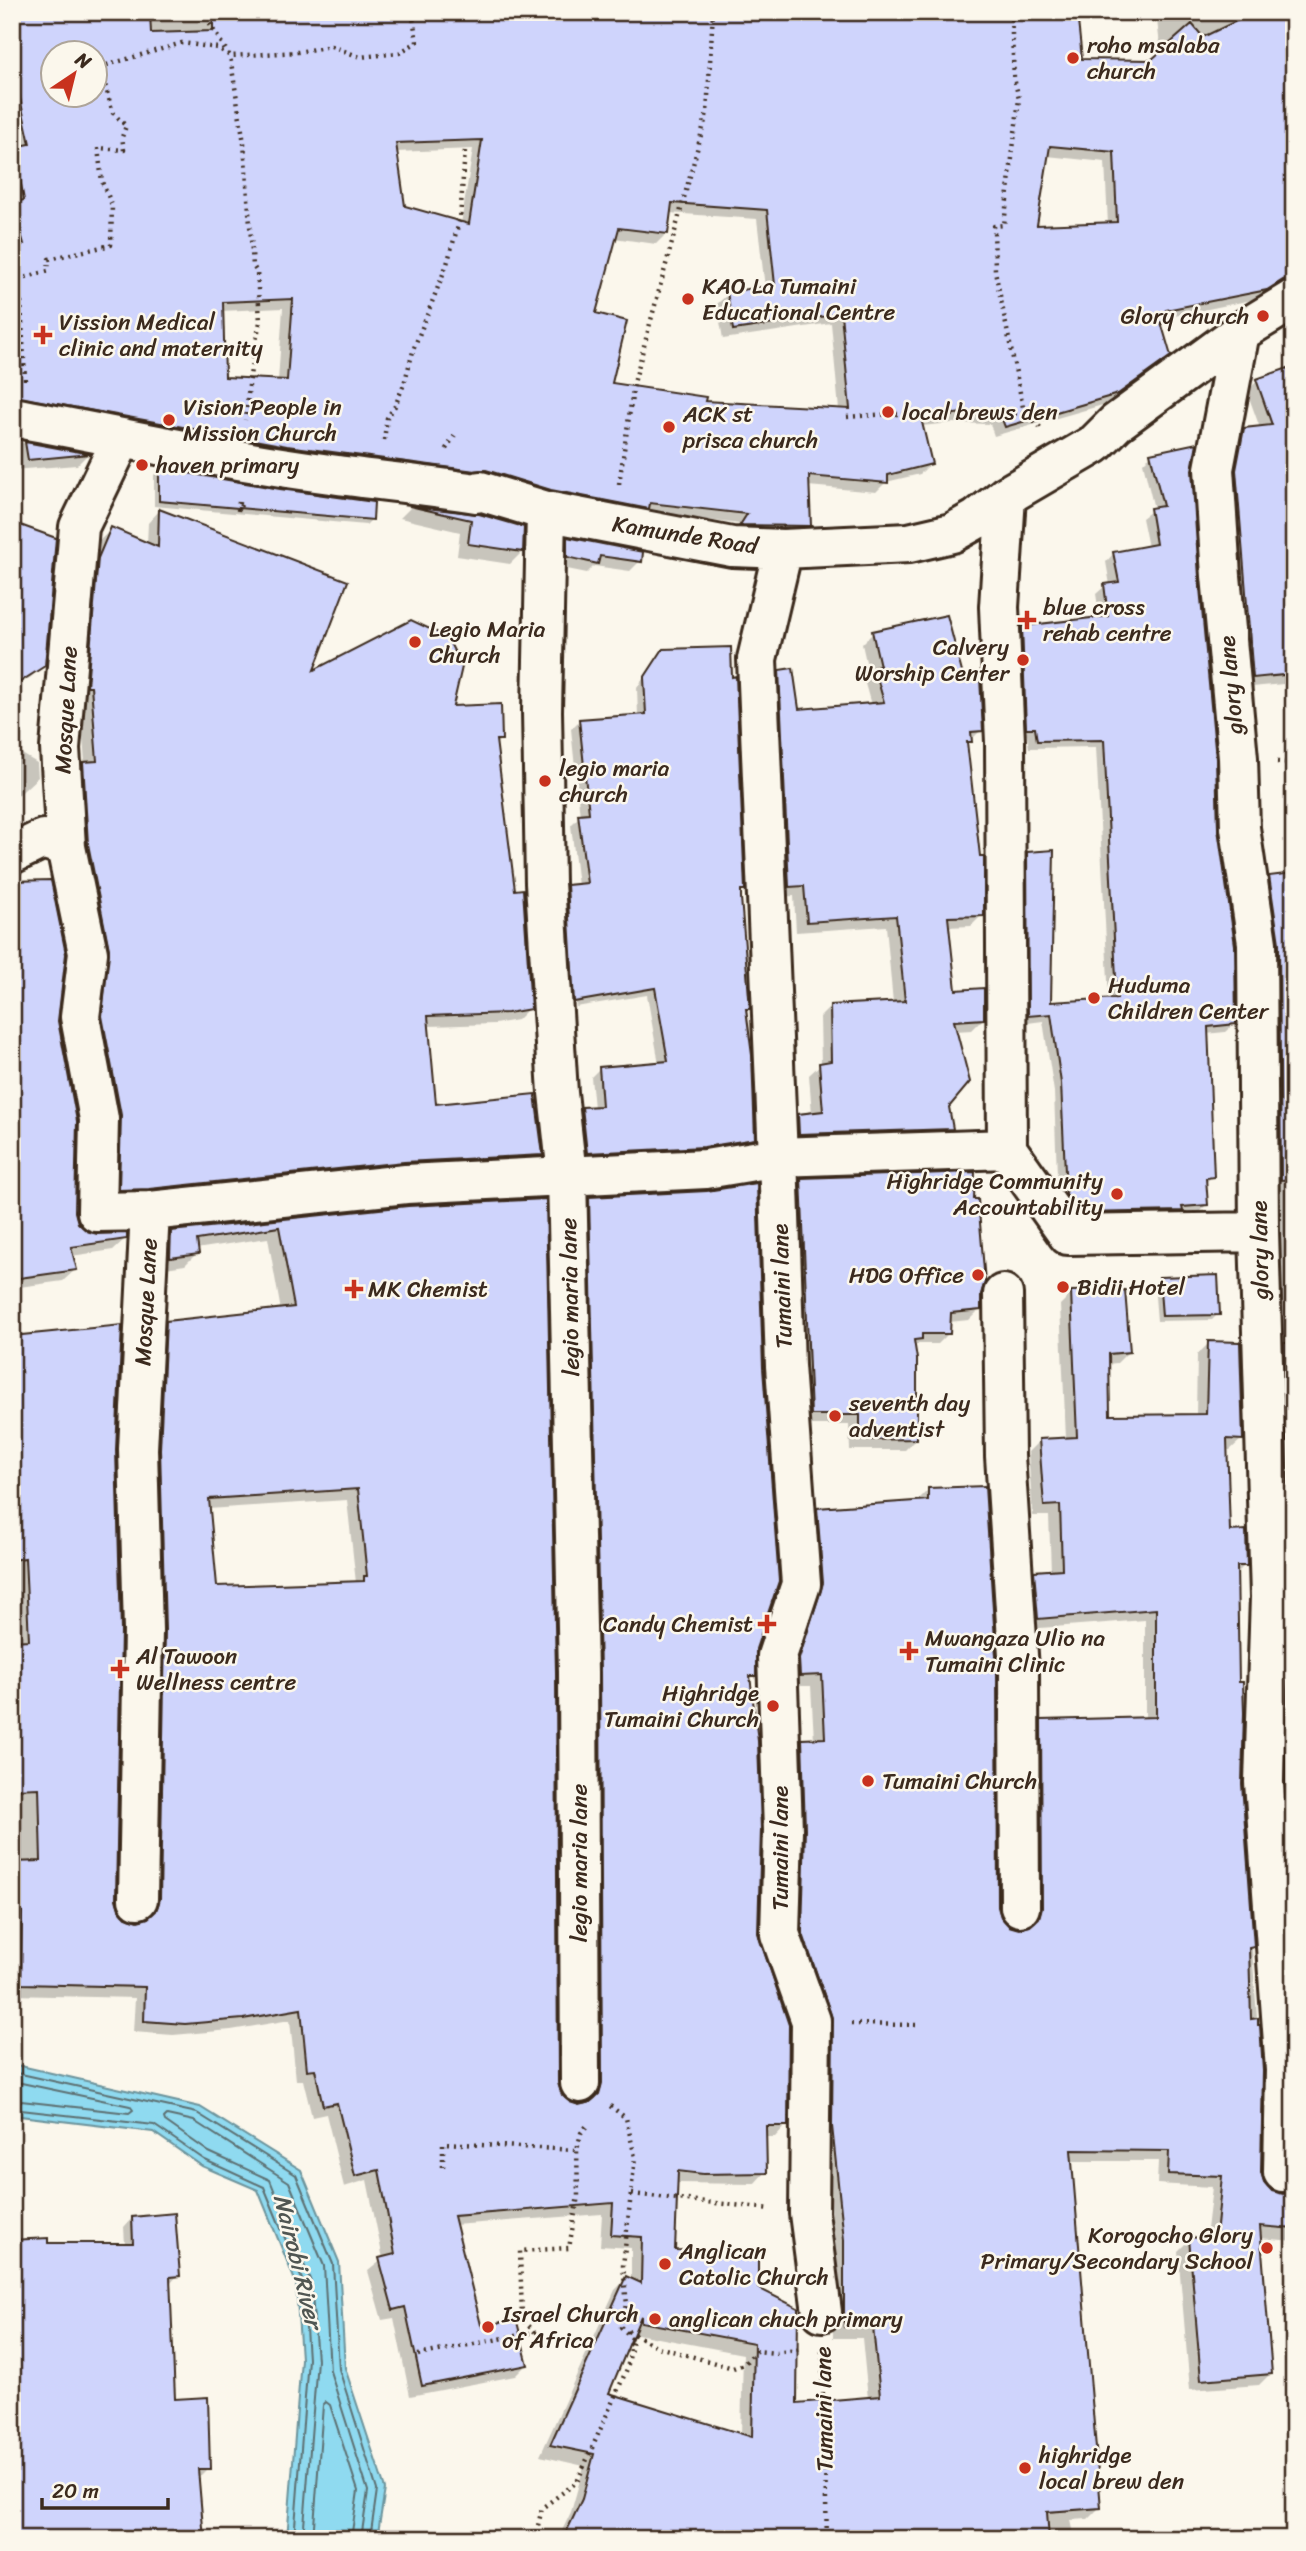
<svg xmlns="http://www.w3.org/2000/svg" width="1306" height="2551" font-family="Sriracha,sans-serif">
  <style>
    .water { fill: #8fdaf0; stroke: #6d949c; stroke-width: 2 }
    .shadow { fill: #0003; fill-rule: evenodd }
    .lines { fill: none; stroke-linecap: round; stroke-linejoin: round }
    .shore { stroke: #5d7072; stroke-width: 2 }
    .building { fill: #cfd4fc; stroke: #3b2a1e; stroke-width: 2; fill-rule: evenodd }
    .minor-casing { stroke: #3b2a1e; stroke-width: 44 }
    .path { stroke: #3b2a1e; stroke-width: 4.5; stroke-dasharray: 2 5; stroke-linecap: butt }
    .minor { stroke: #fbf7ec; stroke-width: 38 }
    .poi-dot { fill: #c8321e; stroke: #fbf7ec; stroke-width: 2.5 }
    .labels { text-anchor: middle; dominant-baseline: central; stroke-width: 5; stroke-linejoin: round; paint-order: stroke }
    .poi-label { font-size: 23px; fill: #3b2a1e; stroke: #fbf7ec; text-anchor: start }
    .street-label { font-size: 23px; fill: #3b2a1e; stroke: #fbf7ec }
    .water-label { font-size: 24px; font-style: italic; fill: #505652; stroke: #fbf7ec }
  </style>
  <rect width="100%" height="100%" fill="#fbf7ec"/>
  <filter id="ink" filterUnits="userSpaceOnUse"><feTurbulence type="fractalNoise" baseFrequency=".0143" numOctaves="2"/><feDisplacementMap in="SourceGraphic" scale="14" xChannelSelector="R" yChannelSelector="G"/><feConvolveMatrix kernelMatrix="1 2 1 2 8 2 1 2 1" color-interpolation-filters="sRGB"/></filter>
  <g filter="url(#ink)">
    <path class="water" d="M 12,2064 L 200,2107 L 301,2170 L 339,2262 L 345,2368 L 385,2489 L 377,2539 L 287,2539 L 301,2359 L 296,2283 L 258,2190 L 202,2166 L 153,2132 L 12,2115 Z"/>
    <path class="shadow" d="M 12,12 L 307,12 L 1080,61 L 1162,62 L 1156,12 L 1294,12 L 1294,290 L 1281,287 L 1256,299 L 1165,318 L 1166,320 L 1160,326 L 1169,355 L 1158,366 L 1106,404 L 994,436 L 990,424 L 952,423 L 921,426 L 930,464 L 920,474 L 886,482 L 876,492 L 808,486 L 810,525 L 799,535 L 732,535 L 739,524 L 642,512 L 12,406 ZM 52,52 L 94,52 L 94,94 L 52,94 ZM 473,149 L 461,224 L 404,208 L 395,152 ZM 1047,156 L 1105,162 L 1108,225 L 1035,227 ZM 669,213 L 757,219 L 765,288 L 728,294 L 717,304 L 723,339 L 831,323 L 839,410 L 703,403 L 609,385 L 594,315 L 614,238 L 656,244 L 666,234 ZM 283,308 L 278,381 L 223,378 L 221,311 Z
      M 1294,368 L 1294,683 L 1242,688 L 1226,482 L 1234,441 L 1245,430 L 1260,428 L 1247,392 L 1257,381 Z
      M 12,441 L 87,455 L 77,465 L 12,470 Z
      M 1151,455 L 1190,470 L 1217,831 L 1234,1024 L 1225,1032 L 1206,1034 L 1212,1176 L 1205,1184 L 1207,1204 L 1198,1213 L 1071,1221 L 1058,1203 L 1054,1092 L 1043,1021 L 1020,1024 L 1020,862 L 1028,854 L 1050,1004 L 1109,1000 L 1096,747 L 1029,748 L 1027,735 L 1018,736 L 1014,636 L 1023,627 L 1100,619 L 1096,594 L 1105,586 L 1110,585 L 1106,562 L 1114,553 L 1148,547 L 1142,518 L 1154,509 L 1143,463 Z
      M 160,469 L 371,520 L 366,525 L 154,506 L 154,475 Z
      M 410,508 L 479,515 L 522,552 L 510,564 L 457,556 L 460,532 L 400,518 Z
      M 159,511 L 310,674 L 451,707 L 500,740 L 495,745 L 529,1008 L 517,1020 L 495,1024 L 428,1026 L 435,1106 L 541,1155 L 529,1166 L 108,1201 L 72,775 L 85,763 L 80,697 L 87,571 L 100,540 L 112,529 L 147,544 L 148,523 Z
      M 12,524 L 43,665 L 31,677 L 12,689 Z
      M 568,539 L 640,561 L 630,571 L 594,566 L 587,573 L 557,567 L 558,549 Z
      M 873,633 L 963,682 L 981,730 L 966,745 L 982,915 L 971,926 L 947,927 L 954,992 L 983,1019 L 972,1030 L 955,1031 L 947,1106 L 951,1128 L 940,1139 L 789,1145 L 788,1127 L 799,1116 L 812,1114 L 809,1075 L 821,1064 L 820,1017 L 831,1006 L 893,1003 L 886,926 L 796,932 L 794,896 L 778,897 L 769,683 L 780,672 L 797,711 L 871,705 L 864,680 L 869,675 L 862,644 Z
      M 664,651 L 743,889 L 739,894 L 748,1008 L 745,1011 L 754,1138 L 745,1147 L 579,1161 L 574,1117 L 582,1108 L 594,1108 L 591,1077 L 600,1068 L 659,1064 L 647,995 L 576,1007 L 569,892 L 566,892 L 573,1008 L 566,1009 L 559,895 L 568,887 L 578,886 L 571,825 L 580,816 L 571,729 L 580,720 L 638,716 L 637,688 L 655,660 Z
      M 12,748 L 37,763 L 38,777 L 12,801 Z
      M 1294,875 L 1294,1574 L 1281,1575 L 1259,888 L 1270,878 Z
      M 12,883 L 57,1021 L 73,1212 L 77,1224 L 86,1233 L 125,1239 L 113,1250 L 71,1256 L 75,1270 L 63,1281 L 12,1288 Z
      M 801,1180 L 972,1200 L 980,1309 L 969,1320 L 949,1322 L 949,1333 L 938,1344 L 915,1344 L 916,1439 L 905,1450 L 850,1450 L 849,1425 L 800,1425 L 790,1191 Z
      M 590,1198 L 754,1649 L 754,1675 L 749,1680 L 756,1934 L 786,2125 L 775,2137 L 764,2137 L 765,2172 L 754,2184 L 676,2183 L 673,2252 L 756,2289 L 795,2405 L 868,2399 L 862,2338 L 833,2338 L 833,2252 L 821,2138 L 791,1943 L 791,1752 L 802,1740 L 814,1740 L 811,1686 L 789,1686 L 807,1522 L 818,1510 L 917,1501 L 928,1490 L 996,1907 L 999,1918 L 1008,1927 L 1019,1931 L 1029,1928 L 1031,1920 L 1030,1734 L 1042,1722 L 1145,1719 L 1145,1620 L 1027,1629 L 1024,1584 L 1035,1572 L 1051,1572 L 1049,1516 L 1033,1516 L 1028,1452 L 1039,1441 L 1066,1439 L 1060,1305 L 1072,1293 L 1128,1352 L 1117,1363 L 1107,1364 L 1109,1417 L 1196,1415 L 1197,1355 L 1209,1343 L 1242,1439 L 1230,1450 L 1225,1450 L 1228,1532 L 1245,1565 L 1235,1575 L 1240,1784 L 1261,2071 L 1259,2172 L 1263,2184 L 1271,2193 L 1283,2196 L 1294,2193 L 1294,2241 L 1259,2238 L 1270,2374 L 1259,2385 L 1190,2390 L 1178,2251 L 1190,2239 L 1206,2238 L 1212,2187 L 1157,2184 L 1158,2161 L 1071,2161 L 1100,2507 L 1088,2519 L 1071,2520 L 1075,2539 L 558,2539 L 571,2512 L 584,2466 L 540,2456 L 615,2290 L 627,2278 L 631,2280 L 631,2248 L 600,2246 L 602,2214 L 454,2225 L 479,2326 L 526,2365 L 515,2376 L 410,2396 L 394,2318 L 382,2320 L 368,2271 L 383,2259 L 367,2180 L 344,2187 L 326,2114 L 312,2117 L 303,2080 L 296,2080 L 290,2020 L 231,2030 L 173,2035 L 133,2032 L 135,1998 L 12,1995 L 12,1338 L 114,1449 L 114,1899 L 117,1910 L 125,1919 L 138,1923 L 146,1921 L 149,1912 L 156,1334 L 167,1322 L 281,1311 L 268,1238 L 196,1249 L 197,1253 L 185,1265 L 159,1269 L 160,1244 L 172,1232 L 408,1208 L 556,2083 L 560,2096 L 569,2104 L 579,2107 L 589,2104 L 591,2096 L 579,1210 ZM 347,1500 L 356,1583 L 216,1588 L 208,1509 ZM 632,2333 L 743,2354 L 741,2436 L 607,2394 Z
      M 1159,1279 L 1218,1314 L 1212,1320 L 1157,1321 L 1154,1284 Z
      M 1294,1845 L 1294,2067 L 1286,1853 Z
      M 132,2218 L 178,2275 L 170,2284 L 173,2400 L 208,2468 L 200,2476 L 12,2539 L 12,2242 L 125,2245 L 124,2227 Z
      M 461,2533 L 473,2539 L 456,2539 Z"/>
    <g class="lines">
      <path class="shore" d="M 12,2072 L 197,2113 L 296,2175 L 333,2264 L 339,2369 L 377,2490 L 370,2539
        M 12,2081 L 130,2106 L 133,2110 L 129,2113 L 12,2100
        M 12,2109 L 154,2125 L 205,2160 L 264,2187 L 303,2282 L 308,2359 L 294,2539
        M 303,2539 L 317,2360 L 311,2282 L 270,2180 L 209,2152 L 165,2121 L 164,2118 L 167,2115 L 194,2121 L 289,2182 L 324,2266 L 330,2371 L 368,2491 L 361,2539
        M 313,2539 L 323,2405 L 326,2402 L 330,2405 L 358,2491 L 351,2539"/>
    </g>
    <path class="building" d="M 12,12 L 150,12 L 151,33 L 213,31 L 213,12 L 1077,12 L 1082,59 L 1151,60 L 1192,24 L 1203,37 L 1255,12 L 1294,12 L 1294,277 L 1283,280 L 1267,290 L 1166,310 L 1168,321 L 1161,322 L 1171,356 L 1118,394 L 1005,427 L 1000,414 L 963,413 L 921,418 L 932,464 L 888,475 L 888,483 L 809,476 L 811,526 L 740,525 L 747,514 L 650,503 L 649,509 L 551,490 L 486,470 L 475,471 L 287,446 L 12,396 L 12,247 L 24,244 L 12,203 L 24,200 L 14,147 L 30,144 L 12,62 ZM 52,52 L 94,52 L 94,94 L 52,94 ZM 482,140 L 469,224 L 405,206 L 396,143 ZM 1050,146 L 1114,152 L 1117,222 L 1037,225 ZM 672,203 L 767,210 L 775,285 L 727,292 L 733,330 L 841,314 L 850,409 L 705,401 L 706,397 L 612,383 L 627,321 L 596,313 L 619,228 L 668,234 ZM 293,299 L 287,380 L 225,377 L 223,302 Z
      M 1294,366 L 1294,674 L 1253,678 L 1236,470 L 1244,428 L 1272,425 L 1256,379 Z
      M 25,442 L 47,446 L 90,454 L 28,460 Z
      M 1197,443 L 1192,470 L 1199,577 L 1216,759 L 1218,829 L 1235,945 L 1236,1024 L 1208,1027 L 1214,1177 L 1206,1178 L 1208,1205 L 1182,1207 L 1183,1211 L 1079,1213 L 1066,1194 L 1061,1083 L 1051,1014 L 1028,1016 L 1027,852 L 1054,850 L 1051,1002 L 1117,998 L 1104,740 L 1037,741 L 1035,728 L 1026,728 L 1022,626 L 1108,616 L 1104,584 L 1119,582 L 1113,552 L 1156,544 L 1150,508 L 1163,506 L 1150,453 Z
      M 159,468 L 280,489 L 374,502 L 373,520 L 159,501 Z
      M 409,506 L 479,514 L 524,527 L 523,552 L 468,544 L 471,520 Z
      M 159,509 L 348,581 L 314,670 L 411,620 L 447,637 L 462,667 L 453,706 L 501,704 L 502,740 L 496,740 L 515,890 L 523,889 L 531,1009 L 508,1013 L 428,1016 L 436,1104 L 535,1094 L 543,1155 L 404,1162 L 149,1189 L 119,1190 L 121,1115 L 102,1016 L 109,949 L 88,844 L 83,762 L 97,761 L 91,686 L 87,686 L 98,558 L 111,527 L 158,547 Z
      M 12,522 L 56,538 L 45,666 L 12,687 Z
      M 567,537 L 643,552 L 642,562 L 600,556 L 598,564 L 567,557 Z
      M 947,615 L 964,680 L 980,678 L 983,731 L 971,732 L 972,742 L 967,742 L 980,856 L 984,856 L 984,916 L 948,917 L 956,990 L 984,988 L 984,1019 L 954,1021 L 970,1082 L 949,1107 L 953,1129 L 799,1134 L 798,1114 L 823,1111 L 819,1063 L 831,1061 L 830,1005 L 905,1001 L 896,916 L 807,922 L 804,886 L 789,887 L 779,670 L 793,668 L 799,709 L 884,702 L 874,667 L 880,666 L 872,631 Z
      M 731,647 L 732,677 L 736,676 L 745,890 L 741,890 L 741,898 L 749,997 L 750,1009 L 746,1009 L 752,1055 L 755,1139 L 704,1147 L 587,1153 L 582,1107 L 602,1106 L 599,1067 L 668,1061 L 655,988 L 574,1002 L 567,885 L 587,883 L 578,814 L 589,813 L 579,719 L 646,714 L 644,678 L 663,649 Z
      M 1294,873 L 1294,1179 L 1281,1180 L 1279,943 L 1269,876 Z
      M 51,880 L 66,954 L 58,1021 L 77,1121 L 75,1212 L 78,1223 L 87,1231 L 97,1234 L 127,1233 L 127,1239 L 71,1247 L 77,1270 L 12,1279 L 12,881 Z
      M 975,1172 L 974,1199 L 978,1199 L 985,1282 L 981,1294 L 981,1310 L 951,1313 L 950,1334 L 922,1334 L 922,1339 L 914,1340 L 917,1359 L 917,1439 L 860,1440 L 860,1415 L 811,1415 L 801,1178 Z
      M 757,1183 L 763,1368 L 779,1581 L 756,1649 L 756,1676 L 750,1676 L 758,1741 L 761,1830 L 758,1933 L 789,2025 L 788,2126 L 766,2126 L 767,2173 L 703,2174 L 678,2171 L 675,2250 L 758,2251 L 758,2288 L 798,2308 L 797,2403 L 880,2396 L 873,2327 L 844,2327 L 844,2240 L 832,2126 L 833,2021 L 802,1931 L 805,1829 L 802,1739 L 825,1738 L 822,1675 L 800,1676 L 799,1659 L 823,1583 L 817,1508 L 928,1500 L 928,1488 L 985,1486 L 997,1671 L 998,1907 L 1001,1917 L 1009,1926 L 1019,1929 L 1030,1926 L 1039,1918 L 1042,1907 L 1041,1720 L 1156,1717 L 1156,1609 L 1038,1619 L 1034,1571 L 1062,1569 L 1060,1505 L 1044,1506 L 1039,1439 L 1077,1437 L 1071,1291 L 1125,1290 L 1130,1352 L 1109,1354 L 1110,1415 L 1206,1414 L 1208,1341 L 1240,1342 L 1243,1440 L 1227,1439 L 1230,1531 L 1246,1530 L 1247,1566 L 1237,1566 L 1239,1682 L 1243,1682 L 1244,1713 L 1242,1784 L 1254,1946 L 1249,1947 L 1251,2019 L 1258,2018 L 1258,2025 L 1260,2025 L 1263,2071 L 1261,2172 L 1264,2182 L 1272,2191 L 1283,2194 L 1294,2191 L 1294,2229 L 1260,2226 L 1272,2374 L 1201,2380 L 1189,2238 L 1216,2236 L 1222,2176 L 1168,2174 L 1169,2151 L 1071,2150 L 1101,2508 L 1047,2512 L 1049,2539 L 563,2539 L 582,2499 L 594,2454 L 550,2445 L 626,2276 L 641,2283 L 642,2237 L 611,2235 L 613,2203 L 454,2216 L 481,2325 L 483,2327 L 516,2318 L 528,2365 L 422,2386 L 405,2307 L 393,2310 L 379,2258 L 395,2254 L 379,2170 L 355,2176 L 337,2103 L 323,2106 L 315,2069 L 307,2070 L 301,2009 L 243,2019 L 185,2024 L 144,2021 L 145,1987 L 21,1984 L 22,1911 L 12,1911 L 12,1862 L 41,1861 L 39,1788 L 14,1789 L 12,1773 L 12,1641 L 29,1640 L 25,1558 L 12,1560 L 12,1336 L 122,1325 L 116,1450 L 121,1630 L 116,1899 L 119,1909 L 126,1917 L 138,1921 L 148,1918 L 156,1911 L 160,1899 L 165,1630 L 160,1449 L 166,1321 L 294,1307 L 279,1227 L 197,1240 L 199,1254 L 170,1258 L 171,1231 L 408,1206 L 546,1199 L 556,1672 L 558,2083 L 562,2095 L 570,2102 L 579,2105 L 590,2102 L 599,2094 L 602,2083 L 600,1672 L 589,1197 L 707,1191 ZM 358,1489 L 367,1576 L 364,1576 L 364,1581 L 217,1586 L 209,1499 ZM 641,2316 L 641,2322 L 754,2343 L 752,2437 L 609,2393 Z
      M 1218,1275 L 1220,1315 L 1162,1316 L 1159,1277 Z
      M 1284,1343 L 1294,1343 L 1294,1441 L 1287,1441 Z
      M 175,2213 L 180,2276 L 170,2277 L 175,2399 L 208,2397 L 210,2469 L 198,2469 L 204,2539 L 12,2539 L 12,2327 L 16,2327 L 12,2240 L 48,2238 L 48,2243 L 133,2243 L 132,2217 Z"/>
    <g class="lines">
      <g class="minor-casing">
        <path id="minor" d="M 1240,332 L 1214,469 L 1221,576 L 1238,758 L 1240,828 L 1257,943 L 1259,1232 L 1270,1597 L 1264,1782 L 1285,2070 L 1283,2172
          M 12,417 C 116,436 218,459 323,473 C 374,480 425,485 476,493 L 480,491 L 546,511 L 732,547 L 783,549 L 909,543 L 952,533 L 977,519 L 1006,496 L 1095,444 L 1116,423 L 1240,332 L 1294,299
          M 122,438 L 79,527 L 60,748 L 66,847 L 88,953 L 80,1017 L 99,1119 L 97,1212 L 150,1211 L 138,1449 L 143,1630 L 138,1899
          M 1006,496 L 999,607 L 1005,742 L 1007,1149
          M 546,511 L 542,711 L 545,883 L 558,1093 L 567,1175 L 578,1672 L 580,2083
          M 12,854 L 43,839 L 66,847
          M 778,1156 L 785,1366 L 801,1584 L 777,1656 L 783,1830 L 780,1934 L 811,2021 L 809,2213 L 822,2312
          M 778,1157 L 757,659 L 783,549
          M 150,1211 L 406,1184 L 706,1169 L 778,1157 L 1007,1149 L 1068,1235 L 1259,1232
          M 1003,1294 L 1005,1456 L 1019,1670 L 1020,1907"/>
      </g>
      <path class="path" d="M 202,12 L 230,56 L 244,143 L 253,266 L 257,272 L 260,322 L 252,360 L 245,420
        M 1011,12 L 1014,78 L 1019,99 L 1004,225 L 994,226 L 995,271 L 1024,412 L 1042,429
        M 12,228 L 13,228
        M 25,380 L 21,302 L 15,280 L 48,271 L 49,259 L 111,245 L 112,205 L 102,182 L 98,148 L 124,150 L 122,137 L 126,126 L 113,113 L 100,67 L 182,43 L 218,48 L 230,56 L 298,52 L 331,46 L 360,57 L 399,53 L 417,42 L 412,12
        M 847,417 L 887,414 L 1007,415 L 1024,412
        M 384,440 L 387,418 L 395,406 L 404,384 L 414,348 L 447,264 L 460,219 L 465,150
        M 446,449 L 455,435
        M 619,484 L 634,383 L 707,113 L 713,12
        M 239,502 L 238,511 L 243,501
        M 1277,762 L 1294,763
        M 851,2024 L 918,2025
        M 443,2167 L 443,2143 L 577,2150 L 581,2133 L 589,2123
        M 632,2194 L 770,2209
        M 628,2331 L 658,2347 L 733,2368 L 744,2364 L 756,2351 L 776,2353 L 802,2349
        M 822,2351 L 827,2539
        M 418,2355 L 535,2332 L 522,2319 L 520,2251 L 569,2248 L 578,2196 L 577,2150
        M 535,2539 L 542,2508 L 577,2482 L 627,2369 L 633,2339 L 621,2327 L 627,2305 L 623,2266 L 635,2157 L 626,2118 L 610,2106"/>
      <use href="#minor" class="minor"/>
    </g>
  </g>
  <g class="poi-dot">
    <circle cx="1073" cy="58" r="7"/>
    <circle cx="688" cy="299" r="7"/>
    <circle cx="1263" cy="316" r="7"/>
    <path d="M39.5 324.5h7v7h7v7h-7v7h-7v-7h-7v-7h7z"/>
    <circle cx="888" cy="412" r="7"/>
    <circle cx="169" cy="420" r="7"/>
    <circle cx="669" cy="427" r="7"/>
    <circle cx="142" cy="465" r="7"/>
    <path d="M1023.5 609.5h7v7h7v7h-7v7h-7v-7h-7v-7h7z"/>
    <circle cx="415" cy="642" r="7"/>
    <circle cx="1023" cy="660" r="7"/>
    <circle cx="545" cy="781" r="7"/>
    <circle cx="1094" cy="998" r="7"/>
    <circle cx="1117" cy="1194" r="7"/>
    <circle cx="978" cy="1275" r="7"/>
    <circle cx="1063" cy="1287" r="7"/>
    <path d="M350.5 1278.5h7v7h7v7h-7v7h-7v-7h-7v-7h7z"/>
    <circle cx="835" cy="1416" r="7"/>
    <path d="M763.5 1613.5h7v7h7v7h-7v7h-7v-7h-7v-7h7z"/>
    <path d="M905.5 1640.5h7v7h7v7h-7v7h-7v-7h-7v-7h7z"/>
    <path d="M116.5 1658.5h7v7h7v7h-7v7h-7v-7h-7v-7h7z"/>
    <circle cx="773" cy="1706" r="7"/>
    <circle cx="868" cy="1781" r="7"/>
    <circle cx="1267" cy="2248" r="7"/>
    <circle cx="665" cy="2264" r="7"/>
    <circle cx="655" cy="2319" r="7"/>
    <circle cx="488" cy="2327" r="7"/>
    <circle cx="1025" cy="2468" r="7"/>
  </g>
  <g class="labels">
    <g class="poi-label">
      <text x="1087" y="45">roho msalaba<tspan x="1087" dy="26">church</tspan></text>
      <text x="702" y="286">KAO La Tumaini<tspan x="702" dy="26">Educational Centre</tspan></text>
      <text x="1249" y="316" text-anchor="end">Glory church</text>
      <text x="59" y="322">Vission Medical<tspan x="59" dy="26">clinic and maternity</tspan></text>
      <text x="183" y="407">Vision People in<tspan x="183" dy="26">Mission Church</tspan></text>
      <text x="902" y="412">local brews den</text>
      <text x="683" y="414">ACK st<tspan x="683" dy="26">prisca church</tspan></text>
      <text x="156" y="465">haven primary</text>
      <text x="1043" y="607">blue cross<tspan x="1043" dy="26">rehab centre</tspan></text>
      <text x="429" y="629">Legio Maria<tspan x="429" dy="26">Church</tspan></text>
      <text x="1009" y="647" text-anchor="end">Calvery<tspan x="1009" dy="26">Worship Center</tspan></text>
      <text x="559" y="768">legio maria<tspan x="559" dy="26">church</tspan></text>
      <text x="1108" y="985">Huduma<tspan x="1108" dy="26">Children Center</tspan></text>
      <text x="1103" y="1181" text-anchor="end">Highridge Community<tspan x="1103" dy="26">Accountability</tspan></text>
      <text x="964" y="1275" text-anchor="end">HDG Office</text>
      <text x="1077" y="1287">Bidii Hotel</text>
      <text x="368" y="1289">MK Chemist</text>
      <text x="849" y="1403">seventh day<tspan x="849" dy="26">adventist</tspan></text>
      <text x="753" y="1624" text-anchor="end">Candy Chemist</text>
      <text x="925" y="1638">Mwangaza Ulio na<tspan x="925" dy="26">Tumaini Clinic</tspan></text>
      <text x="136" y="1656">Al Tawoon<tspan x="136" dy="26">Wellness centre</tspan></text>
      <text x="759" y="1693" text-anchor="end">Highridge<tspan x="759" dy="26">Tumaini Church</tspan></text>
      <text x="882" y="1781">Tumaini Church</text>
      <text x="1253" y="2235" text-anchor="end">Korogocho Glory<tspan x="1253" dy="26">Primary/Secondary School</tspan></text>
      <text x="679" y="2251">Anglican<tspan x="679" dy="26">Catolic Church</tspan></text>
      <text x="502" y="2314">Israel Church<tspan x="502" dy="26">of Africa</tspan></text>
      <text x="669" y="2319">anglican chuch primary</text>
      <text x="1039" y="2455">highridge<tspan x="1039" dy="26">local brew den</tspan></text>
    </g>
    <g class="street-label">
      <text transform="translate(685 535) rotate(9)">Kamunde Road</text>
      <text transform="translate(1231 685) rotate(-95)">glory lane</text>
      <text transform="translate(66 710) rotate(-87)">Mosque Lane</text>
      <text transform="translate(1260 1250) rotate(-91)">glory lane</text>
      <text transform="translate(782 1286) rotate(-92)">Tumaini lane</text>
      <text transform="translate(570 1297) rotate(-91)">legio maria lane</text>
      <text transform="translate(146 1302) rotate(-87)">Mosque Lane</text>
      <text transform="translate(780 1848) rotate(-90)">Tumaini lane</text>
      <text transform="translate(579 1863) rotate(-90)">legio maria lane</text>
      <text transform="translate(824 2409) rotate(-91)">Tumaini lane</text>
    </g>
    <g class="water-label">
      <text transform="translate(298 2261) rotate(76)">Nairobi River</text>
    </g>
  </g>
  <rect width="1306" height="2551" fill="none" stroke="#fbf7ec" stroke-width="42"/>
  <rect x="21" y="21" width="1264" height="2509" fill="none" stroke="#3b2a1e" stroke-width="2.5" filter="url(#ink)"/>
  <g transform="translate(74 74) rotate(35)"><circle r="33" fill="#fbf7ec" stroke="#aea59a" stroke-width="2"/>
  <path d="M0-5L12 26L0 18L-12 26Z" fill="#c8321e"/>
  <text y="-10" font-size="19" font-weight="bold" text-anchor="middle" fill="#3b2a1e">N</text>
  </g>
  <path d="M42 2498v10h126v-10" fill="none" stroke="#3b2a1e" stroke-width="3.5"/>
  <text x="52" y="2498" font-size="21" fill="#3b2a1e" stroke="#fbf7ec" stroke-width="5" paint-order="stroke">20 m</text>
</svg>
